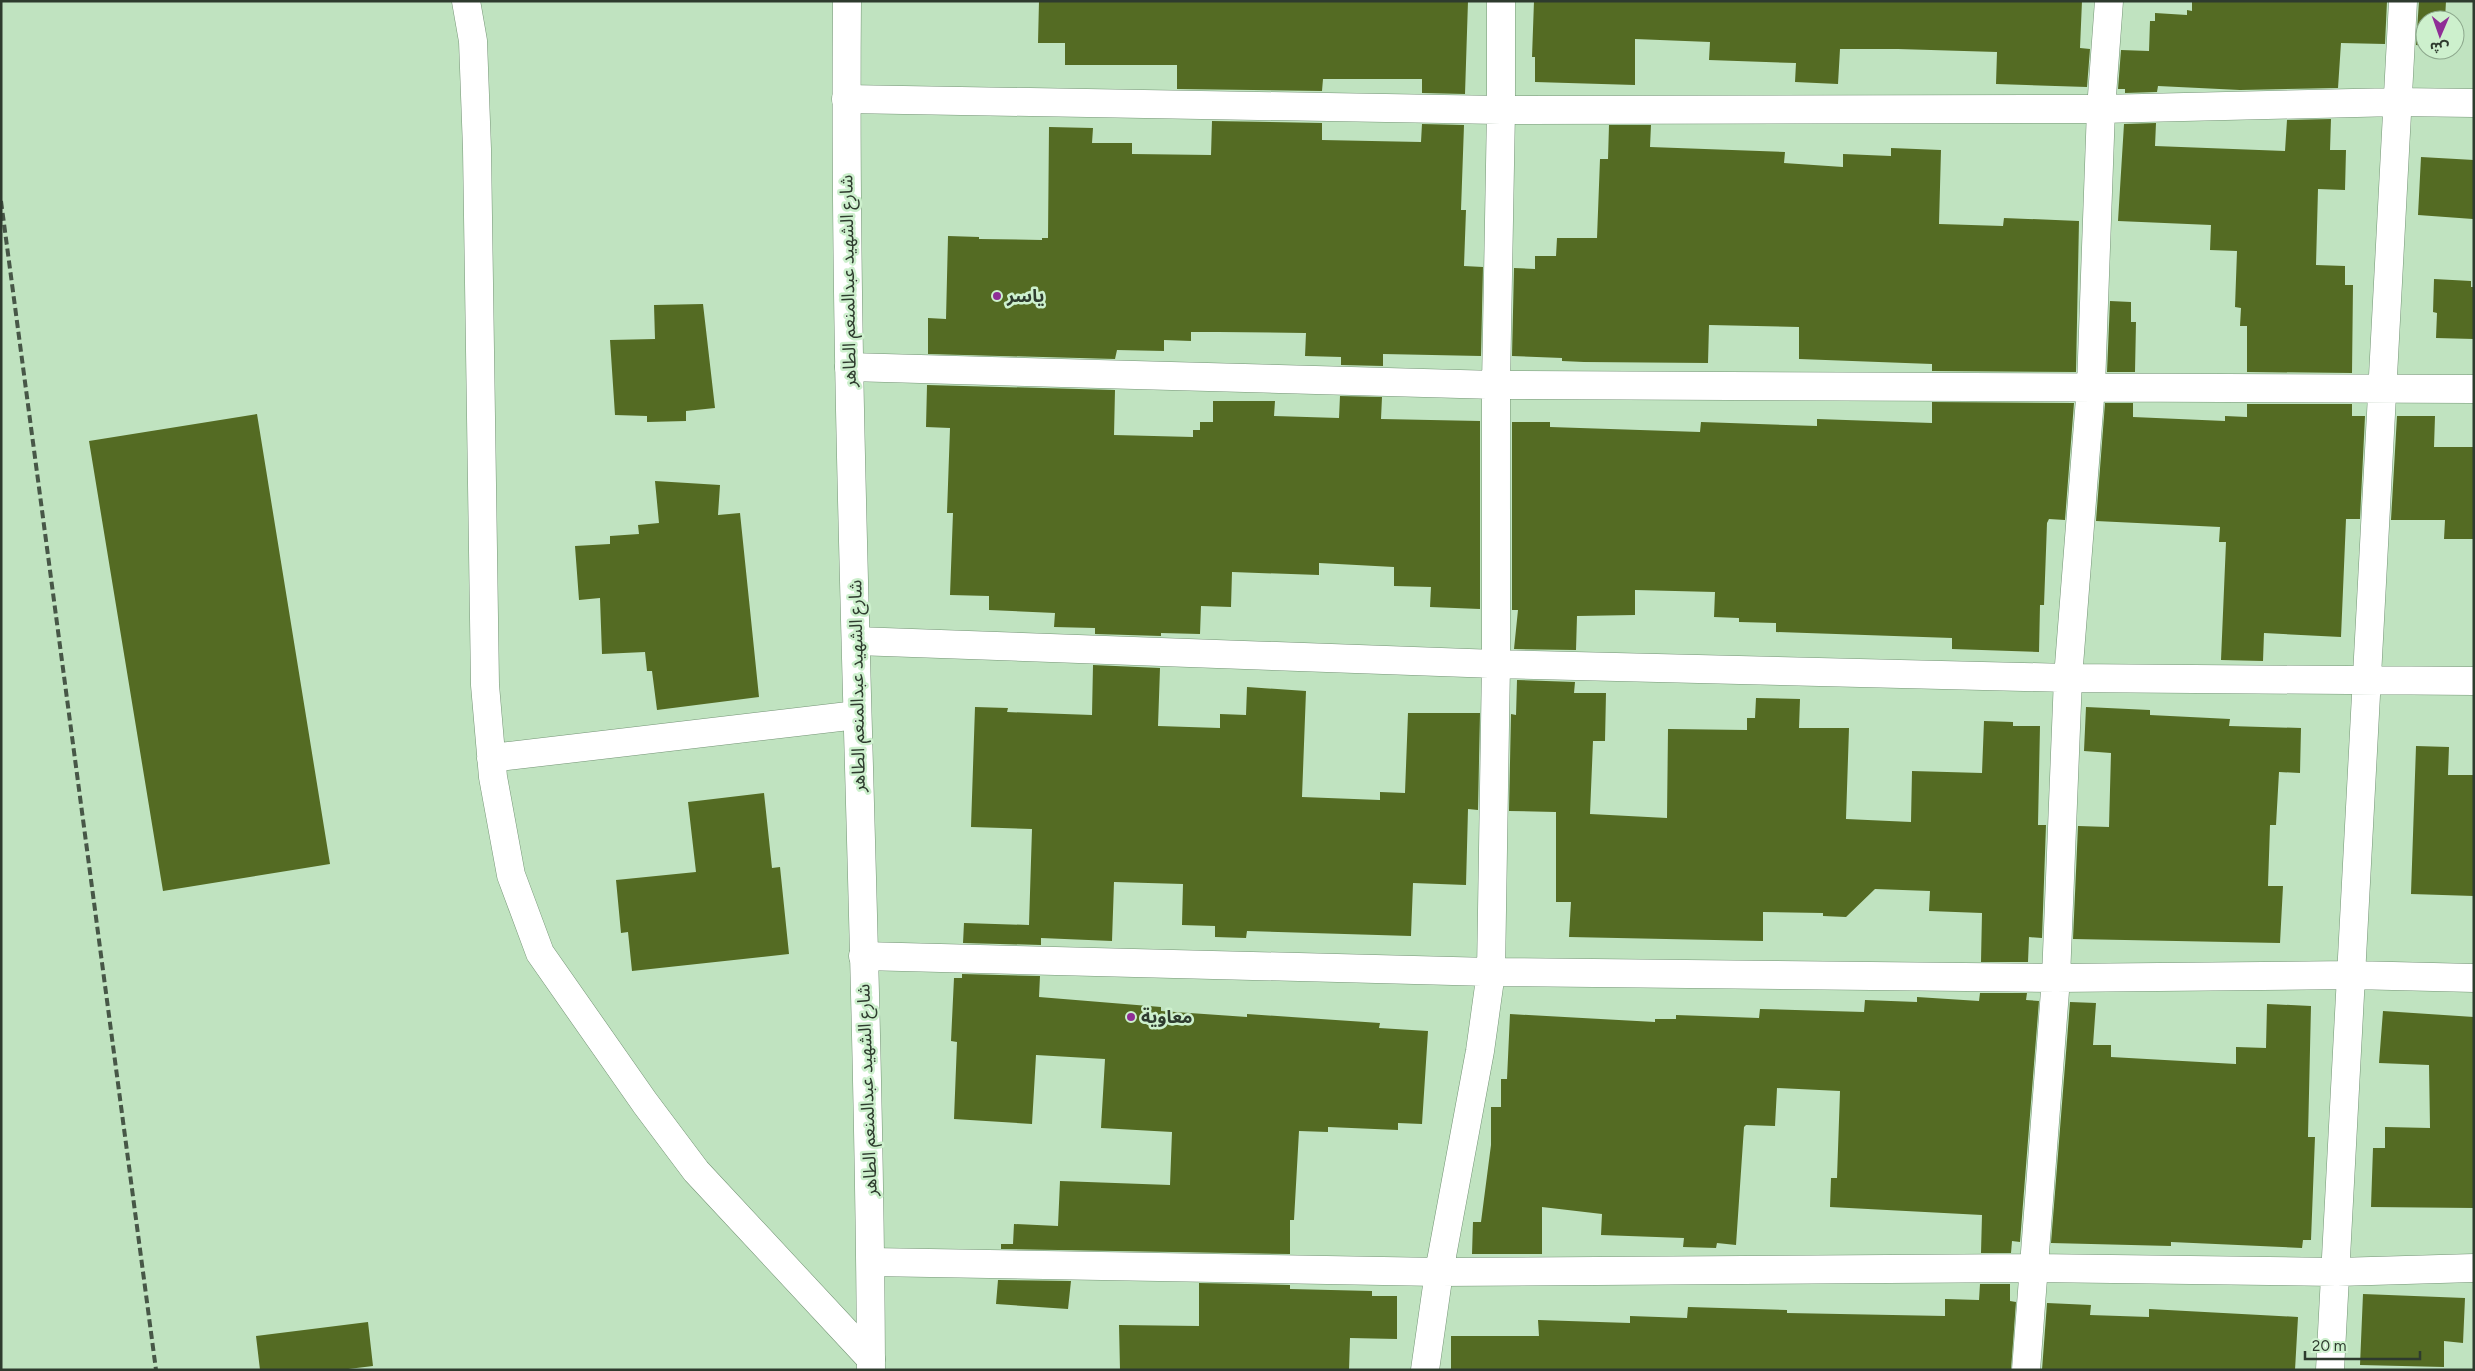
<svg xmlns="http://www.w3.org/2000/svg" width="2475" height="1371" font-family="Figtree,'Noto Sans Arabic',sans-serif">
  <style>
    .building { fill: #546b23 }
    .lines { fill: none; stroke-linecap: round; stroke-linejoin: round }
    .minor-casing { stroke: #749475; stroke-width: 29 }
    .tertiary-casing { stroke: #749475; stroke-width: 29 }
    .minor { stroke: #fff; stroke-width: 28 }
    .tertiary { stroke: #fff; stroke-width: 28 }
    .rail { stroke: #475747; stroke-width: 4; stroke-dasharray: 8 4; stroke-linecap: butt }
    .poi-dot { fill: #8f2e96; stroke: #cdf0cd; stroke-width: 2 }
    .labels { text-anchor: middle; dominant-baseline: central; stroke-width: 5; stroke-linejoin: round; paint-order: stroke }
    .street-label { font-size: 18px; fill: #2e3b2e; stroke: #cdf0cd }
    .poi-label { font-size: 18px; font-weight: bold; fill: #2e3b2e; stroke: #cdf0cd; text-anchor: start }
  </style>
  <rect width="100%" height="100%" fill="#c0e3c0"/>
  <path class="building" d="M 1039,1 L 1468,1 L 1465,94 L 1422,93 L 1422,79 L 1323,79 L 1322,91 L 1177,89 L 1177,65 L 1065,65 L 1065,43 L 1038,43 Z
    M 1534,1 L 2082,1 L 2080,48 L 2090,49 L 2087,87 L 1996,84 L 1997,52 L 1898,49 L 1840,49 L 1838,84 L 1795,82 L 1796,63 L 1709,60 L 1710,42 L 1635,39 L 1635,85 L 1535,82 L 1535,57 L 1532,57 Z
    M 2192,1 L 2387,1 L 2385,44 L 2341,43 L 2338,88 L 2240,90 L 2158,86 L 2157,92 L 2125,93 L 2125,89 L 2118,89 L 2121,50 L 2149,51 L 2150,21 L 2155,21 L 2155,13 L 2187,15 L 2187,10 L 2192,11 Z
    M 2419,1 L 2446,1 L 2445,20 L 2425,20 L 2425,46 L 2416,45 Z
    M 2331,119 L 2330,150 L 2346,150 L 2345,190 L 2318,189 L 2316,265 L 2345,266 L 2345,285 L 2353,285 L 2352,373 L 2247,372 L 2247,326 L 2240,326 L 2241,308 L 2235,307 L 2237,251 L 2210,250 L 2211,225 L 2118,221 L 2124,124 L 2156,123 L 2155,146 L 2285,151 L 2287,120 Z
    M 1212,121 L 1322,123 L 1322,140 L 1421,142 L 1422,124 L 1464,125 L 1461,210 L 1466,210 L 1464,266 L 1483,267 L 1481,356 L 1383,354 L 1383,366 L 1341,365 L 1341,357 L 1305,356 L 1306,333 L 1218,332 L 1191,332 L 1191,341 L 1164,340 L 1164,351 L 1117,350 L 1115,359 L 928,354 L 928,318 L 946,319 L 948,236 L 979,237 L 979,239 L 1042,240 L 1042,238 L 1048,238 L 1049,127 L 1093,128 L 1092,143 L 1132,143 L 1132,154 L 1211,155 Z
    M 1609,125 L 1651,125 L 1650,147 L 1785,152 L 1784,163 L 1843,167 L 1843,154 L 1891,156 L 1891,148 L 1941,150 L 1939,224 L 2003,226 L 2004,218 L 2079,221 L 2076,372 L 1932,371 L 1932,364 L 1799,359 L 1799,327 L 1709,325 L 1708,363 L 1584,362 L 1562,361 L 1562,358 L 1512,356 L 1514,268 L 1535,269 L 1535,256 L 1556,256 L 1557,238 L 1597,238 L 1600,159 L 1608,159 Z
    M 2421,157 L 2474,160 L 2473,219 L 2418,215 Z
    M 2434,279 L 2471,281 L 2471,287 L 2474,287 L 2474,339 L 2436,338 L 2437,313 L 2433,312 Z
    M 2110,301 L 2131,302 L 2131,322 L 2136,322 L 2135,372 L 2107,372 Z
    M 703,304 L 715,408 L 686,411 L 686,421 L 647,422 L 647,416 L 615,415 L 610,340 L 655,339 L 654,305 Z
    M 927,385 L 1115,390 L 1114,435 L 1193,437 L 1193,430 L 1200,430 L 1200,422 L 1213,422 L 1213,401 L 1275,401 L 1274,416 L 1339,418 L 1340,396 L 1382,397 L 1381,419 L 1480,421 L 1480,609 L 1430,607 L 1431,587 L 1394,586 L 1394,567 L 1319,563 L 1319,575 L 1232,572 L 1231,607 L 1201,606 L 1200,634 L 1161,633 L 1161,636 L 1095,634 L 1095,628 L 1054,627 L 1055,613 L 989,610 L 989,596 L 950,595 L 953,513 L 947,513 L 950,428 L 926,427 Z
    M 1932,402 L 2074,403 L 2065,520 L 2049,519 L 2047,523 L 2044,605 L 2040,605 L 2039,652 L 1952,649 L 1952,638 L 1776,632 L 1776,623 L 1739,622 L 1739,618 L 1714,617 L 1715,592 L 1635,590 L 1635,615 L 1577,616 L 1576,650 L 1514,649 L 1518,610 L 1512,610 L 1512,422 L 1550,422 L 1550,427 L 1700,432 L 1701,422 L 1817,426 L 1817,419 L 1932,423 Z
    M 2105,403 L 2133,403 L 2133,417 L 2225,421 L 2225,416 L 2247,417 L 2247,404 L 2352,404 L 2352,416 L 2365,416 L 2360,519 L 2346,519 L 2341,637 L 2264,633 L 2263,661 L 2221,660 L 2226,542 L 2219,542 L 2220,527 L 2096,521 Z
    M 257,414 L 330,864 L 163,891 L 89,441 Z
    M 2397,416 L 2435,416 L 2434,447 L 2474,447 L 2474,539 L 2444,539 L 2445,520 L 2391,520 Z
    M 655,481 L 720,485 L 718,515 L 740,513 L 759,697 L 657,710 L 652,671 L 647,671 L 645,652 L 602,654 L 600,598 L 579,600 L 575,546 L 610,544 L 610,536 L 639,534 L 638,525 L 659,523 Z
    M 1093,665 L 1160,668 L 1158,726 L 1220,728 L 1220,714 L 1246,715 L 1247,687 L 1306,691 L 1302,797 L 1380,800 L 1380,792 L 1405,793 L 1408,713 L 1480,713 L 1478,810 L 1468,809 L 1466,885 L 1413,883 L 1411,936 L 1247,931 L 1246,938 L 1215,937 L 1215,926 L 1182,925 L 1183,884 L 1114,882 L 1112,941 L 1041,938 L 1041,945 L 963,943 L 964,923 L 1029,925 L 1032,829 L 971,827 L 975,707 L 1008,708 L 1007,712 L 1092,715 Z
    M 1517,680 L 1575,682 L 1574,693 L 1606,693 L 1605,741 L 1593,741 L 1590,814 L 1667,818 L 1668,729 L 1747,730 L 1747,718 L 1755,718 L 1756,698 L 1800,699 L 1799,728 L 1849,728 L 1846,819 L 1911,822 L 1912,771 L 1982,773 L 1984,721 L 2013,722 L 2013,726 L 2040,726 L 2038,825 L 2046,825 L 2042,938 L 2029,937 L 2028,962 L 1981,962 L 1982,913 L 1929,911 L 1930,891 L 1875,889 L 1846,917 L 1823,916 L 1823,913 L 1763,912 L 1763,941 L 1569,937 L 1571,902 L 1556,902 L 1556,812 L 1509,811 L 1511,714 L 1516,715 Z
    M 2086,707 L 2150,710 L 2150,715 L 2230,719 L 2229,726 L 2301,728 L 2300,773 L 2279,772 L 2276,825 L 2270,825 L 2268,886 L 2283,886 L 2280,943 L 2073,939 L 2078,826 L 2109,827 L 2111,753 L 2084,751 Z
    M 2416,746 L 2449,747 L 2448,775 L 2474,775 L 2474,896 L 2411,894 Z
    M 764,793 L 772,868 L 780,867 L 789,954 L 632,971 L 628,932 L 621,933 L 616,880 L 696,872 L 688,802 Z
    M 962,974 L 1040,976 L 1039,997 L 1161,1007 L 1161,1011 L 1247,1017 L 1247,1014 L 1380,1023 L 1379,1028 L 1428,1031 L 1422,1124 L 1398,1123 L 1398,1130 L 1328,1127 L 1328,1132 L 1299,1131 L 1294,1220 L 1290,1220 L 1290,1254 L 1001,1249 L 1001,1244 L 1013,1244 L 1014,1224 L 1058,1226 L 1060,1181 L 1170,1185 L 1172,1132 L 1101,1128 L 1105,1059 L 1036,1055 L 1032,1124 L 954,1119 L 957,1042 L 951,1041 L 954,978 L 962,978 Z
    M 1980,993 L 2027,993 L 2026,1000 L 2039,1001 L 2020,1242 L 2012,1241 L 2011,1253 L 1981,1253 L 1982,1215 L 1830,1207 L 1831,1178 L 1837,1178 L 1840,1091 L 1777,1088 L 1775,1126 L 1746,1125 L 1744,1127 L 1736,1245 L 1717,1243 L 1716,1248 L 1683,1247 L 1684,1238 L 1601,1235 L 1602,1214 L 1542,1207 L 1542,1254 L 1472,1254 L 1473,1222 L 1481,1222 L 1491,1145 L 1491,1107 L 1501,1107 L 1501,1079 L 1507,1079 L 1510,1014 L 1655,1022 L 1655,1019 L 1676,1019 L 1676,1015 L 1759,1018 L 1760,1009 L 1864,1012 L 1865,1000 L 1917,1002 L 1917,997 L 1979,1001 Z
    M 2070,1002 L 2096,1003 L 2093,1045 L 2111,1045 L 2111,1057 L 2236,1064 L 2236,1047 L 2266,1048 L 2267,1004 L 2311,1006 L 2308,1137 L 2315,1137 L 2311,1240 L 2303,1240 L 2302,1248 L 2171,1242 L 2171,1246 L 2051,1243 Z
    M 2383,1011 L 2474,1017 L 2474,1208 L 2371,1207 L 2373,1148 L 2385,1148 L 2385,1127 L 2430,1128 L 2429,1065 L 2379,1063 Z
    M 998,1280 L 1071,1281 L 1068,1309 L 996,1304 Z
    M 1199,1283 L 1290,1285 L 1290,1289 L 1372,1291 L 1372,1296 L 1397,1296 L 1397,1339 L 1350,1338 L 1349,1370 L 1120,1370 L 1119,1325 L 1199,1326 Z
    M 1980,1284 L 2010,1284 L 2010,1301 L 2016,1302 L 2011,1370 L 1451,1370 L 1451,1336 L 1539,1336 L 1538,1320 L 1630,1323 L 1630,1316 L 1687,1318 L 1688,1307 L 1787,1310 L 1787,1313 L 1945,1316 L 1945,1299 L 1979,1300 Z
    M 2363,1294 L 2465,1298 L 2463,1343 L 2444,1341 L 2444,1367 L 2360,1365 Z
    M 2047,1303 L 2091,1305 L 2090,1315 L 2149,1317 L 2149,1309 L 2298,1317 L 2295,1370 L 2042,1370 Z
    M 368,1322 L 373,1366 L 340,1370 L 260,1370 L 256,1336 Z"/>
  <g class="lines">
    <g class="minor-casing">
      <path id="minor" d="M 466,1 L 473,41 L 477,149 L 485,685 L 493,777 L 511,875 L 540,953 L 645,1103 L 696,1171 L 871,1359
        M 846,99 L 1501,110 L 2101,109 L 2397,102 L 2474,103
        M 849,367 L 1496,385 L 2474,389
        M 856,641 L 1496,664 L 2068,678 L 2474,681
        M 491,758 L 857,715
        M 863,956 L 1491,972 L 2056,978 L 2352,975 L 2474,978
        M 871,1262 L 1439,1272 L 2034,1268 L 2337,1272 L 2474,1268
        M 1425,1370 L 1439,1272 L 1480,1051 L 1491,972 L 1496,664 L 1496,385 L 1501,110 L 1501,1
        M 2026,1370 L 2056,978 L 2068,678 L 2091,386 L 2101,109 L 2109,1
        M 2330,1370 L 2403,1"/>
    </g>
    <g class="tertiary-casing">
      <path id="tertiary" d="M 847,1 C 843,458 869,914 871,1370"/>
    </g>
    <use href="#minor" class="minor"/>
    <use href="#tertiary" class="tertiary"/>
    <path class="rail" d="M 1,201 L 156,1370"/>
  </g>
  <g class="poi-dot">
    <circle cx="997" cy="296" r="5"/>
    <circle cx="1131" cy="1017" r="5"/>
  </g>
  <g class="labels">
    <g class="street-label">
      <text transform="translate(848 281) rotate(-91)">شارع الشهيد عبدالمنعم الطاهر</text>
      <text transform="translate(857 686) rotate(-91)">شارع الشهيد عبدالمنعم الطاهر</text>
      <text transform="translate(867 1090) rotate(-92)">شارع الشهيد عبدالمنعم الطاهر</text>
    </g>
    <g class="poi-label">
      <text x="1007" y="296">ياسر</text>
      <text x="1141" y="1017">معاوية</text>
    </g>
  </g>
  <rect width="2475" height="1371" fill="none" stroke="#2e3b2e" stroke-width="5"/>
  <g transform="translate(2440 35) rotate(182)"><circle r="24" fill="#cdf0cd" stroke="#8da88d"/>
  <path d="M0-4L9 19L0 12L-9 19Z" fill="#8f2e96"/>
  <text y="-8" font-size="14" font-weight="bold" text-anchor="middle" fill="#2e3b2e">ش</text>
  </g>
  <path d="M2305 1351v8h115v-8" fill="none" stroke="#2e3b2e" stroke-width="2.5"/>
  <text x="2312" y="1351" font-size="15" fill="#2e3b2e" stroke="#cdf0cd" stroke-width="4" paint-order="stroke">20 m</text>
</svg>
